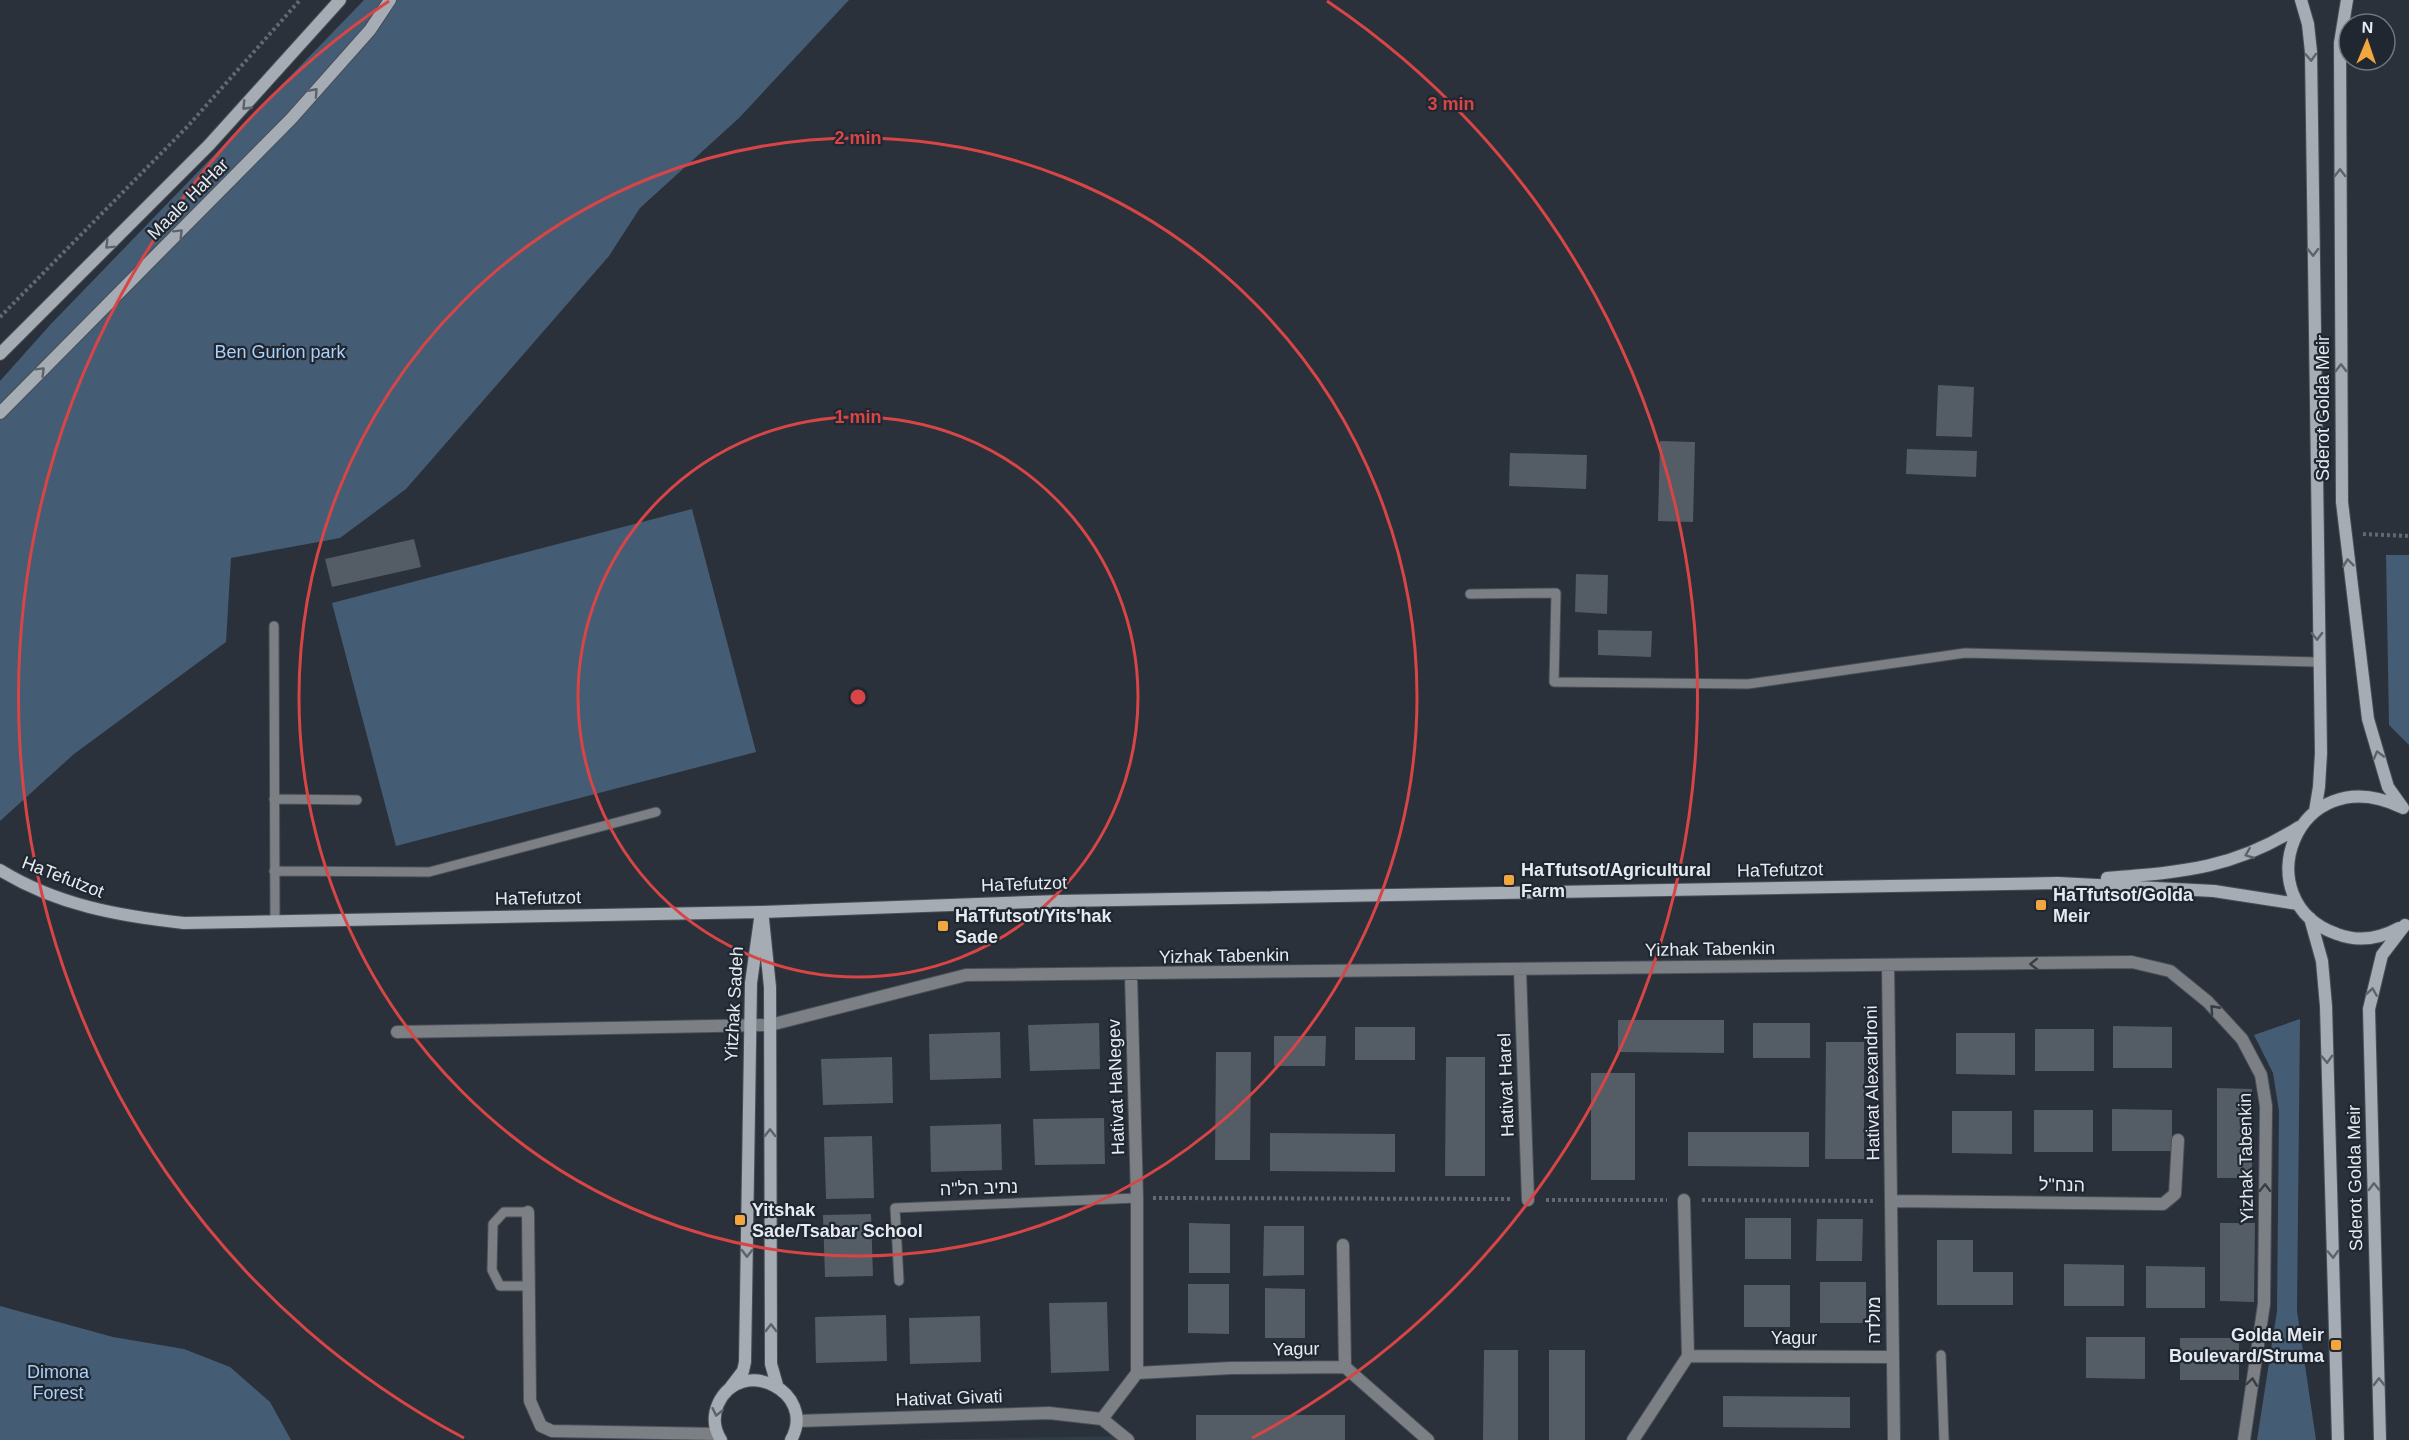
<svg xmlns="http://www.w3.org/2000/svg" width="2409" height="1440" font-family="Helvetica,Heebo,sans-serif">
  <style>
    .built { fill: #303d49 }
    .green { fill: #455c75 }
    .building { fill: #545c66 }
    .lines { fill: none; stroke-linecap: round; stroke-linejoin: round }
    .lane-casing { stroke: #484f57; stroke-width: 11 }
    .street-casing { stroke: #484f57; stroke-width: 14 }
    .secondary-casing { stroke: #484f57; stroke-width: 14 }
    .path { stroke: #636971; stroke-width: 4; stroke-dasharray: 3 3; stroke-linecap: butt }
    .lane { stroke: #7c8084; stroke-width: 9 }
    .street { stroke: #7c8084; stroke-width: 12 }
    .secondary { stroke: #a6acb4; stroke-width: 12 }
    .oneway { stroke: #5c636b }
    .oneway2 { stroke: #373d45 }
    .ring { fill: none; stroke: #d84546; stroke-width: 3 }
    .poi-dot { fill: #f1a63f; stroke: #202730; stroke-width: 2 }
    .labels { text-anchor: middle; dominant-baseline: central; stroke-width: 4.5; stroke-linejoin: round; paint-order: stroke }
    .street-label { font-size: 18px; fill: #e6ebf1; stroke: #202730 }
    .park-label { font-size: 18px; fill: #abd0f9; stroke: #202730 }
    .poi-label { font-size: 18px; font-weight: bold; fill: #e6ebf1; stroke: #202730; text-anchor: start }
    .centre { fill: #d84546; stroke: #202730; stroke-width: 3 }
    .ring-label { font-size: 18px; text-anchor: middle; font-weight: bold; fill: #d84546; stroke: #202730; stroke-width: 4.5; stroke-linejoin: round; paint-order: stroke }
  </style>
  <rect width="100%" height="100%" fill="#2a313a"/>
  <path class="built" d="M 1124,1436 L 1124,1440 L 901,1440 Z"/>
  <path class="green" d="M 364,0 L 849,0 L 739,118 L 640,208 L 609,256 L 406,489 L 340,538 L 231,558 L 226,642 L 74,754 L 0,821 L 0,381 L 50,325 Z
    M 692,509 L 756,752 L 396,846 L 332,603 Z
    M 2386,555 L 2409,555 L 2409,745 L 2389,725 Z
    M 2300,1019 L 2297,1311 L 2316,1440 L 2257,1440 L 2277,1311 L 2279,1111 L 2273,1073 L 2254,1035 Z
    M 0,1306 L 113,1337 L 184,1349 L 230,1367 L 270,1402 L 291,1440 L 0,1440 Z"/>
  <path class="building" d="M 1938,385 L 1974,387 L 1972,437 L 1936,436 Z
    M 1660,441 L 1695,442 L 1693,522 L 1658,521 Z
    M 1907,449 L 1977,451 L 1976,477 L 1906,474 Z
    M 1510,453 L 1587,455 L 1586,489 L 1509,486 Z
    M 414,539 L 421,567 L 332,587 L 325,559 Z
    M 1576,574 L 1608,575 L 1607,614 L 1575,612 Z
    M 1598,630 L 1652,631 L 1651,657 L 1598,655 Z
    M 1618,1020 L 1724,1020 L 1724,1053 L 1618,1052 Z
    M 1099,1023 L 1100,1069 L 1030,1071 L 1028,1025 Z
    M 1753,1023 L 1810,1023 L 1810,1058 L 1753,1058 Z
    M 2113,1026 L 2172,1027 L 2172,1068 L 2113,1068 Z
    M 1355,1027 L 1415,1027 L 1415,1060 L 1355,1060 Z
    M 2035,1029 L 2094,1029 L 2094,1071 L 2035,1071 Z
    M 1000,1032 L 1001,1078 L 930,1080 L 929,1034 Z
    M 1956,1033 L 2015,1033 L 2015,1075 L 1956,1074 Z
    M 1274,1036 L 1326,1036 L 1325,1066 L 1274,1066 Z
    M 1826,1042 L 1864,1042 L 1864,1159 L 1825,1159 Z
    M 1216,1052 L 1251,1052 L 1250,1160 L 1215,1160 Z
    M 892,1057 L 893,1103 L 823,1105 L 821,1059 Z
    M 1446,1057 L 1485,1057 L 1485,1176 L 1445,1176 Z
    M 1591,1073 L 1635,1073 L 1635,1180 L 1591,1180 Z
    M 2217,1088 L 2252,1089 L 2252,1178 L 2217,1178 Z
    M 2112,1109 L 2172,1110 L 2172,1151 L 2112,1151 Z
    M 2034,1110 L 2093,1110 L 2093,1152 L 2034,1152 Z
    M 1952,1111 L 2012,1111 L 2012,1154 L 1952,1153 Z
    M 1104,1118 L 1105,1164 L 1035,1165 L 1033,1119 Z
    M 1001,1124 L 1002,1170 L 931,1172 L 930,1126 Z
    M 1688,1132 L 1809,1132 L 1809,1167 L 1688,1166 Z
    M 1270,1133 L 1395,1134 L 1395,1172 L 1270,1171 Z
    M 872,1136 L 874,1198 L 826,1199 L 824,1137 Z
    M 871,1214 L 873,1276 L 825,1277 L 823,1215 Z
    M 1745,1218 L 1791,1218 L 1791,1259 L 1745,1259 Z
    M 1817,1219 L 1863,1219 L 1862,1261 L 1816,1261 Z
    M 1189,1223 L 1230,1224 L 1230,1273 L 1189,1273 Z
    M 2220,1223 L 2255,1223 L 2254,1302 L 2220,1301 Z
    M 1264,1226 L 1304,1226 L 1304,1275 L 1263,1276 Z
    M 1937,1240 L 1973,1240 L 1973,1272 L 2013,1272 L 2013,1305 L 1937,1305 Z
    M 2064,1264 L 2124,1265 L 2124,1306 L 2064,1306 Z
    M 2146,1266 L 2205,1267 L 2205,1308 L 2146,1308 Z
    M 1820,1282 L 1866,1282 L 1866,1323 L 1820,1323 Z
    M 1188,1284 L 1229,1284 L 1229,1334 L 1188,1333 Z
    M 1744,1285 L 1790,1285 L 1790,1327 L 1744,1327 Z
    M 1265,1288 L 1305,1289 L 1305,1338 L 1265,1338 Z
    M 1107,1302 L 1109,1371 L 1051,1373 L 1049,1303 Z
    M 886,1315 L 887,1361 L 816,1363 L 815,1317 Z
    M 980,1316 L 981,1362 L 910,1364 L 909,1318 Z
    M 2086,1337 L 2145,1337 L 2145,1379 L 2086,1378 Z
    M 2180,1338 L 2239,1338 L 2239,1380 L 2180,1380 Z
    M 1484,1350 L 1518,1350 L 1518,1440 L 1483,1440 Z
    M 1549,1350 L 1585,1350 L 1585,1440 L 1549,1440 Z
    M 1723,1396 L 1850,1397 L 1850,1428 L 1723,1427 Z
    M 1196,1415 L 1345,1415 L 1345,1440 L 1196,1440 Z"/>
  <g class="lines">
    <g class="lane-casing">
      <path id="lane" d="M 1470,594 L 1556,593 L 1554,682 L 1748,684 L 1965,653 L 2318,662
        M 274,626 L 275,921
        M 274,799 L 357,800
        M 274,871 L 429,872 L 656,812
        M 899,1281 L 895,1208 L 1137,1198
        M 528,1286 L 500,1286 L 492,1270 L 493,1224 L 504,1212 L 528,1212
        M 1941,1355 L 1944,1440"/>
    </g>
    <g class="street-casing">
      <path id="street" d="M 1888,965 L 1894,1440
        M 1520,970 L 1528,1200
        M 397,1032 L 770,1025 L 966,975 L 2132,962 L 2170,971 L 2208,1002 L 2242,1039 L 2261,1075 L 2266,1106 L 2264,1304 L 2244,1440
        M 1684,1200 L 1688,1356
        M 1891,1201 L 2163,1204 L 2175,1194 L 2178,1140
        M 528,1212 L 530,1401 L 541,1426 L 552,1431 L 717,1434
        M 1343,1245 L 1345,1367
        M 1137,1373 L 1231,1368 L 1345,1367 L 1428,1440
        M 797,1421 L 1049,1413 L 1102,1419
        M 1128,1440 L 1102,1419 L 1137,1373 L 1137,1198 L 1131,975
        M 1633,1440 L 1688,1356 L 1892,1357"/>
    </g>
    <g class="secondary-casing">
      <path id="secondary" d="M 2301,0 L 2308,24 L 2311,52 L 2321,753 L 2319,787 L 2315,811
        M 2347,0 L 2340,43 L 2342,502 L 2368,719 L 2388,787 L 2403,808
        M 0,354 L 209,145 L 340,0
        M 0,413 L 291,119 L 370,30 L 390,0
        M 0,870 C 57,905 119,916 184,923 L 761,912 L 1059,901 L 2058,883 L 2214,891 L 2298,904
        M 2107,878 C 2182,872 2233,869 2299,827
        M 2310,918 L 2322,961 L 2326,1006 L 2338,1440
        M 763,919 L 770,987 L 771,1364 L 777,1385
        M 2399,928 C 2379,939 2358,942 2337,934 C 2244,902 2295,757 2401,807
        M 730,1388 L 743,1371 L 745,1362 L 751,983 L 761,912
        M 721,1440 C 714,1429 713,1416 718,1404 C 741,1354 818,1392 791,1440
        M 2380,1440 L 2369,1009 L 2382,955 L 2405,925"/>
    </g>
    <path class="path" d="M 0,317 L 187,127 L 300,0
      M 2363,534 L 2409,536
      M 1153,1198 L 1511,1199
      M 1546,1200 L 1667,1200
      M 1702,1200 L 1874,1201"/>
    <use href="#lane" class="lane"/>
    <use href="#street" class="street"/>
    <use href="#secondary" class="secondary"/>
  </g>
  <defs><path id="oneway-chevron" d="M-2-3.5L2.5 0L-2 3.5" fill="none" stroke-width="1.6" stroke-linecap="round" stroke-linejoin="round" transform="scale(1.5)"/></defs>
  <g class="oneway">
    <use href="#oneway-chevron" transform="translate(2311 57) rotate(88)"/>
    <use href="#oneway-chevron" transform="translate(314 92) rotate(-48)"/>
    <use href="#oneway-chevron" transform="translate(246 106) rotate(134)"/>
    <use href="#oneway-chevron" transform="translate(2340 173) rotate(-90)"/>
    <use href="#oneway-chevron" transform="translate(179 233) rotate(-45)"/>
    <use href="#oneway-chevron" transform="translate(109 245) rotate(135)"/>
    <use href="#oneway-chevron" transform="translate(2313 252) rotate(89)"/>
    <use href="#oneway-chevron" transform="translate(2341 368) rotate(-90)"/>
    <use href="#oneway-chevron" transform="translate(41 371) rotate(-45)"/>
    <use href="#oneway-chevron" transform="translate(2348 563) rotate(-97)"/>
    <use href="#oneway-chevron" transform="translate(2317 636) rotate(89)"/>
    <use href="#oneway-chevron" transform="translate(2378 755) rotate(-105)"/>
    <use href="#oneway-chevron" transform="translate(2249 854) rotate(158)"/>
    <use href="#oneway-chevron" transform="translate(2372 992) rotate(-81)"/>
    <use href="#oneway-chevron" transform="translate(2327 1059) rotate(88)"/>
    <use href="#oneway-chevron" transform="translate(770 1133) rotate(-90)"/>
    <use href="#oneway-chevron" transform="translate(2374 1187) rotate(-91)"/>
    <use href="#oneway-chevron" transform="translate(747 1253) rotate(91)"/>
    <use href="#oneway-chevron" transform="translate(2333 1254) rotate(88)"/>
    <use href="#oneway-chevron" transform="translate(771 1328) rotate(-90)"/>
    <use href="#oneway-chevron" transform="translate(2379 1382) rotate(-91)"/>
    <use href="#oneway-chevron" transform="translate(717 1412) rotate(102)"/>
  </g>
  <g class="oneway2">
    <use href="#oneway-chevron" transform="translate(2034 964) rotate(179)"/>
    <use href="#oneway-chevron" transform="translate(2214 1009) rotate(-132)"/>
    <use href="#oneway-chevron" transform="translate(2265 1188) rotate(-89)"/>
    <use href="#oneway-chevron" transform="translate(2252 1382) rotate(-82)"/>
  </g>
  <g class="ring">
    <circle cx="858" cy="697" r="280"/>
    <circle cx="858" cy="697" r="559"/>
    <path d="M464 1438A839 839 0 0 1 389 1M1327 1A839 839 0 0 1 1252 1438"/>
  </g>
  <g class="poi-dot">
    <rect x="1503" y="874" width="12" height="12" rx="3"/>
    <rect x="2035" y="899" width="12" height="12" rx="3"/>
    <rect x="937" y="920" width="12" height="12" rx="3"/>
    <rect x="734" y="1214" width="12" height="12" rx="3"/>
    <rect x="2330" y="1339" width="12" height="12" rx="3"/>
  </g>
  <g class="labels">
    <g class="street-label">
      <text transform="translate(188 199) rotate(-45)">Maale HaHar</text>
      <text transform="translate(2323 408) rotate(-90)">Sderot Golda Meir</text>
      <text transform="translate(1780 870) rotate(-1)">HaTefutzot</text>
      <text transform="translate(63 877) rotate(21)">HaTefutzot</text>
      <text transform="translate(1024 884) rotate(-2)">HaTefutzot</text>
      <text transform="translate(538 898) rotate(-1)">HaTefutzot</text>
      <text transform="translate(1710 949) rotate(-1)">Yizhak Tabenkin</text>
      <text transform="translate(1224 956) rotate(-1)">Yizhak Tabenkin</text>
      <text transform="translate(734 1004) rotate(-87)">Yitzhak Sadeh</text>
      <text transform="translate(1872 1083) rotate(-91)">Hativat Alexandroni</text>
      <text transform="translate(1506 1085) rotate(-92)">Hativat Harel</text>
      <text transform="translate(1116 1087) rotate(-92)">Hativat HaNegev</text>
      <text transform="translate(2246 1158) rotate(-91)">Yizhak Tabenkin</text>
      <text transform="translate(2355 1178) rotate(-91)">Sderot Golda Meir</text>
      <text transform="translate(2062 1185) rotate(1)">הנח"ל</text>
      <text transform="translate(979 1188) rotate(-2)">נתיב הל"ה</text>
      <text transform="translate(1874 1320) rotate(-90)">מולדה</text>
      <text x="1794" y="1338">Yagur</text>
      <text transform="translate(1296 1349) rotate(-1)">Yagur</text>
      <text transform="translate(949 1398) rotate(-2)">Hativat Givati</text>
    </g>
    <g class="park-label">
      <text x="280" y="352">Ben Gurion park</text>
      <text x="58" y="1372">Dimona<tspan x="58" dy="21">Forest</tspan></text>
    </g>
    <g class="poi-label">
      <text x="1521" y="870">HaTfutsot/Agricultural<tspan x="1521" dy="21">Farm</tspan></text>
      <text x="2053" y="895">HaTfutsot/Golda<tspan x="2053" dy="21">Meir</tspan></text>
      <text x="955" y="916">HaTfutsot/Yits'hak<tspan x="955" dy="21">Sade</tspan></text>
      <text x="752" y="1210">Yitshak<tspan x="752" dy="21">Sade/Tsabar School</tspan></text>
      <text x="2324" y="1335" text-anchor="end">Golda Meir<tspan x="2324" dy="21">Boulevard/Struma</tspan></text>
    </g>
  </g>
  <circle cx="858" cy="697" r="9" class="centre"/>
  <g class="ring-label">
    <text x="1451" y="110">3 min</text>
    <text x="858" y="144">2 min</text>
    <text x="858" y="423">1 min</text>
  </g>
  <g transform="translate(2367 42) rotate(2)"><circle r="28" fill="#202730" stroke="#6f757d" stroke-width="1.5"/>
  <path d="M0-4.5L10 22L0 15L-10 22Z" fill="#f1a63f"/>
  <text y="-9" font-size="16" font-weight="bold" text-anchor="middle" fill="#e6ebf1">N</text>
  </g>
</svg>
